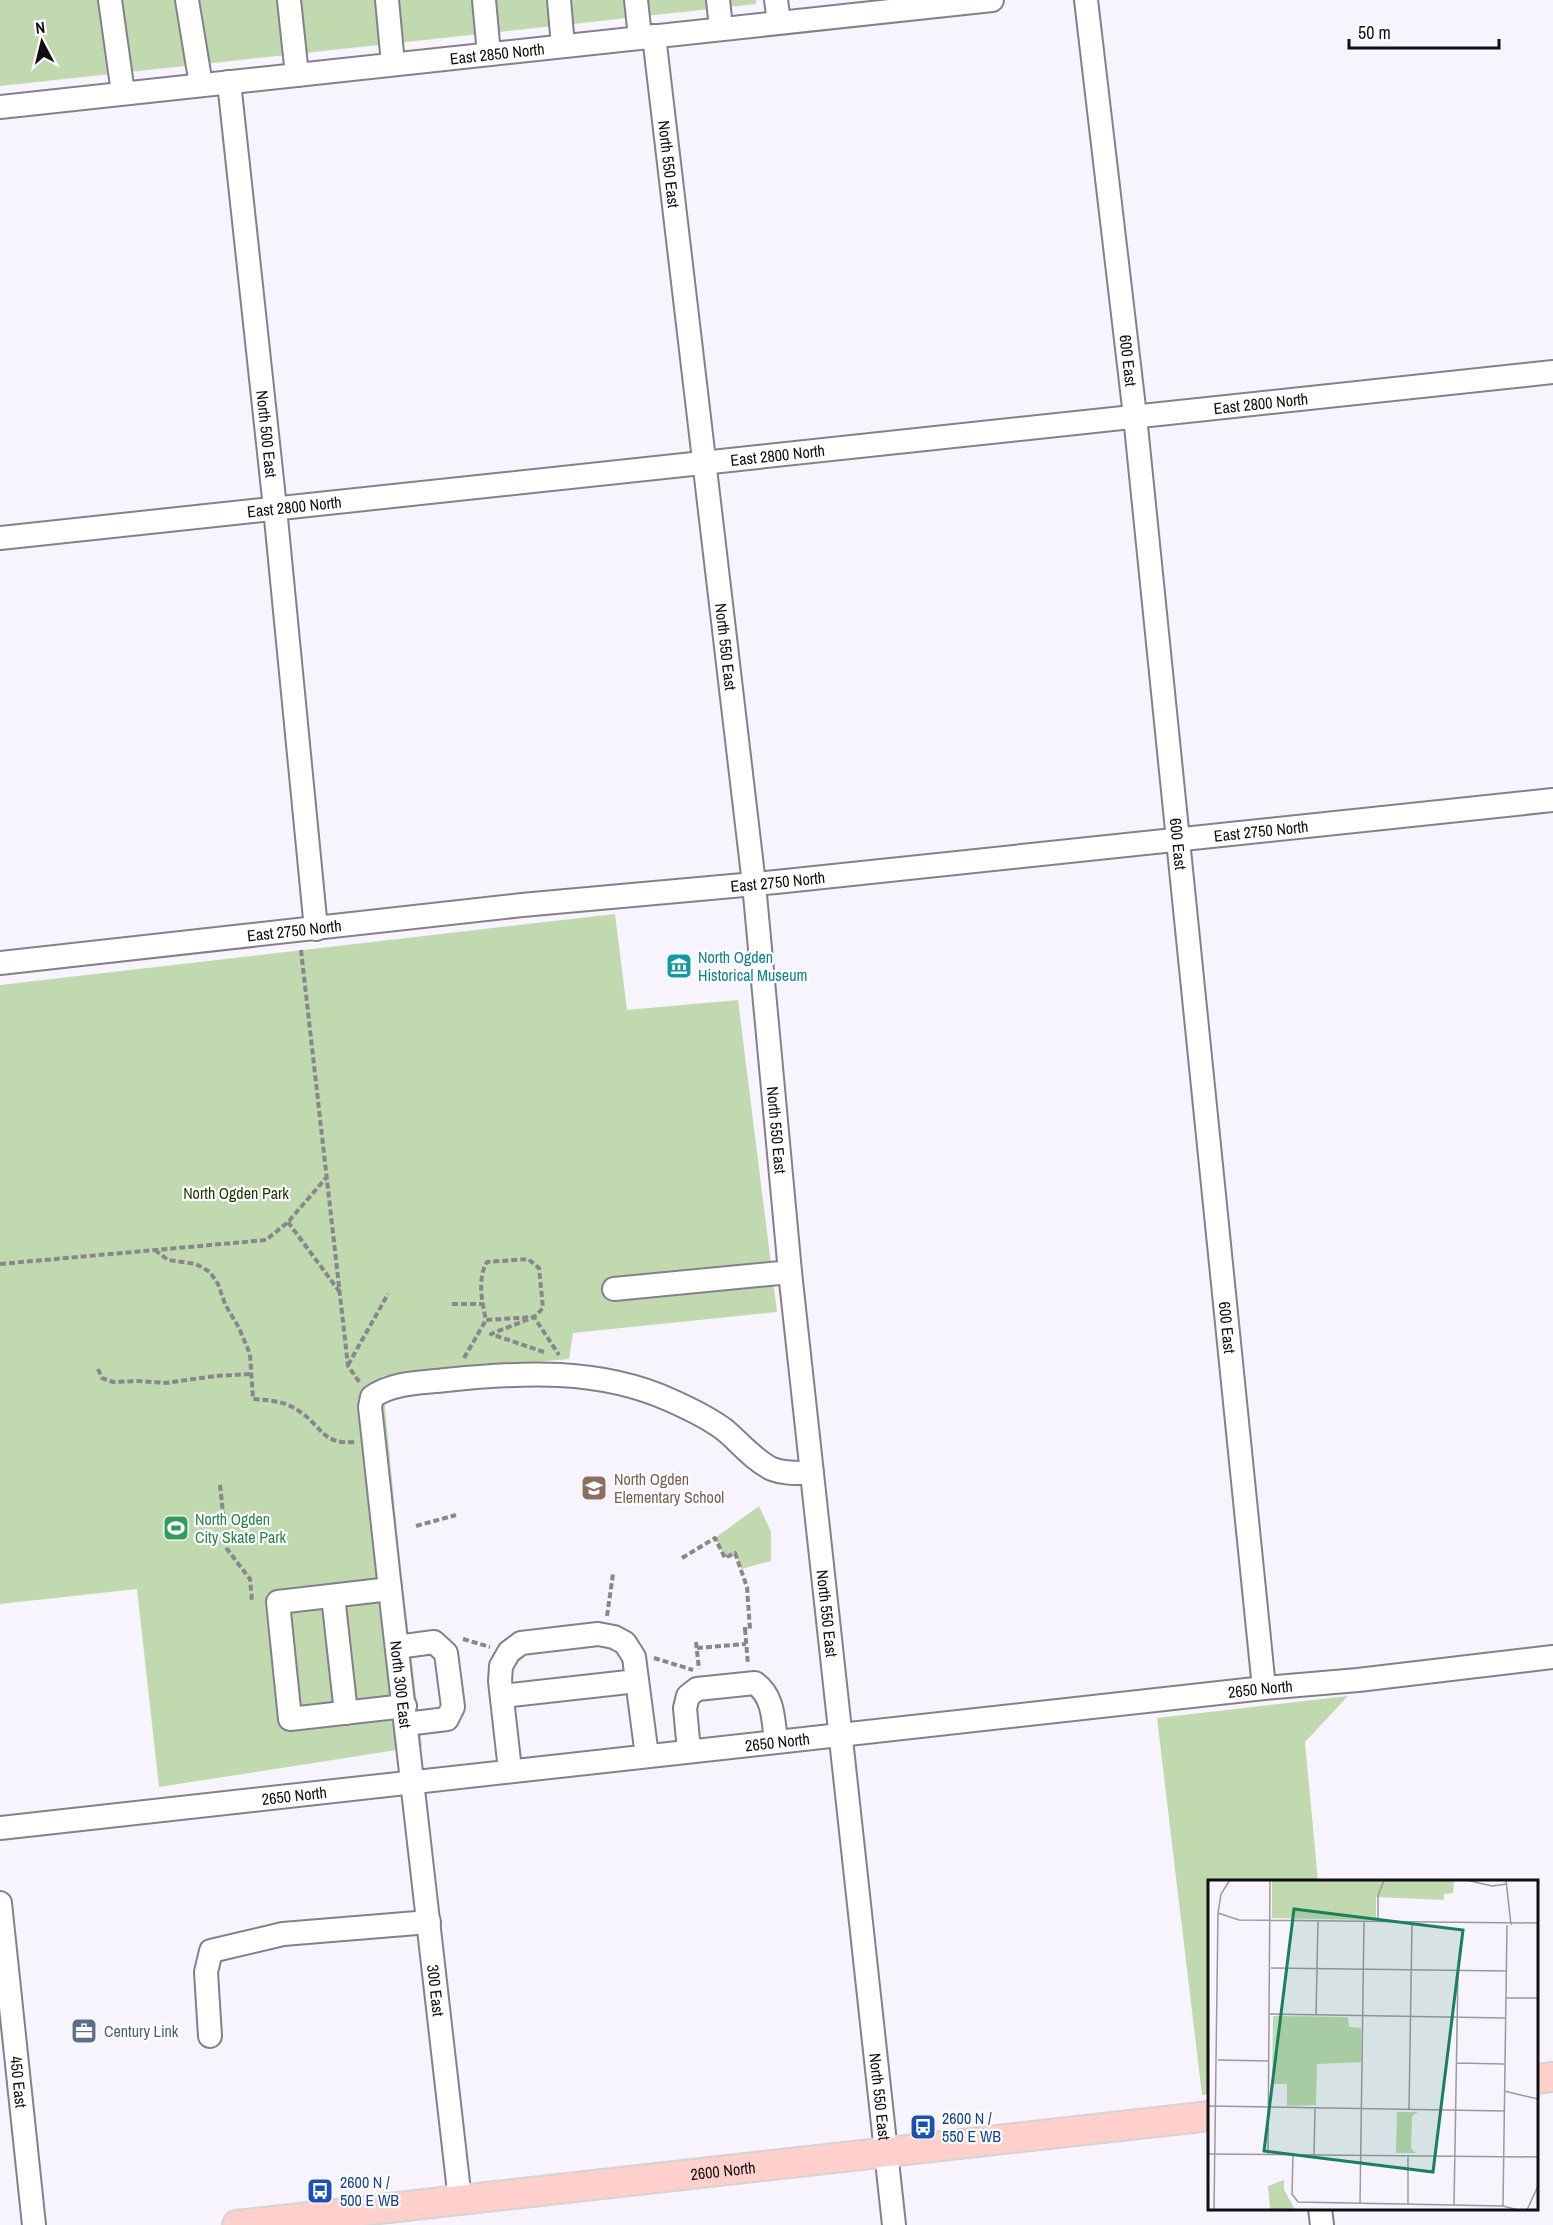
<svg xmlns="http://www.w3.org/2000/svg" width="1553" height="2225" font-family="'Archivo Narrow',sans-serif">
  <style>
    .green { fill: #c0d9ae }
    .lines { fill: none; stroke-linecap: round; stroke-linejoin: round }
    .minor-casing { stroke: #857f8d; stroke-width: 26 }
    .major-casing { stroke: #d4d4d5; stroke-width: 32 }
    .path { stroke: #89868d; stroke-width: 4; stroke-dasharray: 6 3; stroke-linecap: butt }
    .minor { stroke: #fff; stroke-width: 22 }
    .major { stroke: #fecfcb; stroke-width: 28 }
    .labels { text-anchor: middle; dominant-baseline: central; stroke-width: 4.5; stroke-linejoin: round; paint-order: stroke }
    .street-label { font-size: 16px; fill: #110f14; stroke: #fff }
    .culture-label { font-size: 16px; fill: #0d838f; stroke: #fff; text-anchor: start }
    .park-label { font-size: 16px; fill: #1d3503; stroke: #fff }
    .education-label { font-size: 16px; fill: #785e54; stroke: #fff; text-anchor: start }
    .leisure-label { font-size: 16px; fill: #27864d; stroke: #fff; text-anchor: start }
    .service-label { font-size: 16px; fill: #4e5e75; stroke: #fff; text-anchor: start }
    .transit-label { font-size: 16px; fill: #164399; stroke: #fff; text-anchor: start }
    .inset-road { fill: none; stroke: #9c98a0; stroke-width: 1.5 }
    .view { fill: #18815c; fill-opacity: 0.15; stroke: #18815c; stroke-width: 3 }
    .inset-edge { fill: none; stroke: #110f14; stroke-width: 3 }
  </style>
  <rect width="100%" height="100%" fill="#f8f4fd"/>
  <path class="green" d="M 0,0 L 756,0 L 756,4 L 0,86 Z
    M 615,914 L 627,1010 L 738,1000 L 777,1312 L 573,1333 L 569,1359 L 382,1376 L 399,1552 L 422,1746 L 159,1787 L 137,1589 L 0,1604 L 0,985 Z
    M 759,1506 L 771,1532 L 771,1561 L 741,1569 L 735,1553 L 725,1558 L 715,1538 Z
    M 1348,1696 L 1305,1742 L 1318,1881 L 1210,1882 L 1210,2094 L 1202,2095 L 1157,1718 Z"/>
  <g class="lines">
    <g class="minor-casing">
      <g id="minor">
        <path d="M 110,0 L 123,93"/>
        <path d="M 187,0 L 201,85"/>
        <path d="M 289,0 L 297,75"/>
        <path d="M 387,0 L 393,64"/>
        <path d="M 484,0 L 489,54"/>
        <path d="M 559,0 L 563,46"/>
        <path d="M 636,0 L 640,37"/>
        <path d="M 718,0 L 721,28"/>
        <path d="M 776,0 L 779,22"/>
        <path id="s1" d="M 1086,0 L 1135,416 L 1264,1688"/>
        <path id="s2" d="M 654,36 L 754,884 L 790,1272 L 894,2225"/>
        <path id="s3" d="M 229,82 L 275,508 L 316,929"/>
        <path id="s4" d="M 0,107 L 992,0"/>
        <path id="s5" d="M 0,538 L 1553,372"/>
        <path id="s6" d="M 0,963 L 522,905 L 776,882 L 1553,800"/>
        <path d="M 614,1289 L 790,1272"/>
        <path id="s7" d="M 390,1589 L 460,2200"/>
        <path d="M 333,1596 L 346,1713"/>
        <path d="M 397,1647 L 434,1642 L 446,1653 L 453,1707 L 447,1719 L 406,1724"/>
        <path d="M 502,1696 L 637,1681"/>
        <path d="M 405,1706 L 290,1719 L 278,1602 L 390,1589 L 370,1407 L 372,1397 C 393,1382 421,1383 446,1380 C 522,1372 599,1368 670,1400 C 688,1408 711,1419 726,1431 C 740,1443 755,1461 772,1469 C 785,1474 798,1473 812,1473"/>
        <path d="M 689,1751 L 685,1708 L 688,1696 L 697,1689 L 755,1683 C 774,1697 773,1719 776,1741"/>
        <path d="M 510,1770 L 500,1681 L 501,1666 L 509,1652 L 521,1643 L 598,1634 L 614,1637 L 625,1643 L 634,1657 L 647,1756"/>
        <path id="s8" d="M 0,1828 L 1264,1688 L 1358,1680 L 1553,1657"/>
        <path id="s9" d="M 0,1903 L 34,2225"/>
        <path d="M 210,2036 L 206,1972 L 211,1951 L 283,1934 L 429,1922"/>
        <path d="M 1320,2208 L 1322,2225"/>
      </g>
    </g>
    <g class="major-casing">
      <g id="major">
        <path d="M 1536,2079 L 1553,2077"/>
        <path id="s10" d="M 237,2225 L 1210,2116"/>
      </g>
    </g>
    <path class="path" d="M 301,950 L 348,1366 L 360,1383
      M 288,1222 L 339,1291
      M 155,1250 L 168,1260 L 196,1264 L 210,1272 L 218,1284 L 225,1304 L 239,1328 L 250,1354 L 253,1399 C 269,1400 285,1401 299,1411 C 323,1427 322,1445 355,1442
      M 0,1264 L 266,1240 L 288,1222 L 326,1178
      M 452,1304 L 482,1304
      M 544,1352 L 491,1334 L 534,1317 L 486,1320 C 482,1302 477,1279 487,1262 L 528,1259 L 539,1268 L 543,1308 L 534,1317 L 559,1355
      M 464,1358 L 486,1320
      M 348,1365 L 388,1294
      M 98,1369 L 102,1378 L 113,1382 L 137,1381 L 166,1383 L 215,1376 L 251,1374
      M 220,1485 L 227,1549 L 250,1579 L 252,1601
      M 416,1526 L 456,1515
      M 682,1558 L 715,1538 L 725,1558 L 735,1553 L 747,1587 L 750,1629 L 743,1629
      M 607,1616 L 613,1574
      M 745,1629 L 748,1665
      M 463,1639 L 490,1647
      M 696,1642 L 699,1669
      M 697,1648 L 746,1644
      M 654,1658 L 693,1670"/>
    <use href="#minor" class="minor"/>
    <use href="#major" class="major"/>
  </g>
  <defs>
    <g id="museum-square" transform="scale(1.35)"><rect x="-9" y="-9" width="18" height="18" rx="4" fill="#0f9aa8" stroke="#fff"/><path d="M0-6L6-3V-2H-6V-3ZM-5-1h2V3h-2ZM-1-1h2V3h-2ZM3-1h2V3H3ZM-6 4H6V6H-6Z" fill="#fff"/></g>
    <g id="school-square" transform="scale(1.35)"><rect x="-9" y="-9" width="18" height="18" rx="4" fill="#8d6e63" stroke="#fff"/><path d="M0-5L7-2L0 1L-7-2ZM-4 1L0 2.5L4 1V4Q0 6-4 4Z" fill="#fff"/></g>
    <g id="stadium-square" transform="scale(1.35)"><rect x="-9" y="-9" width="18" height="18" rx="4" fill="#2e9e5b" stroke="#fff"/><path d="M0-5a6.5 5 0 1 0 0 10a6.5 5 0 1 0 0-10ZM-3.5-1.8h7v3.6h-7Z" fill="#fff"/></g>
    <g id="office-square" transform="scale(1.35)"><rect x="-9" y="-9" width="18" height="18" rx="4" fill="#5c6f8a" stroke="#fff"/><path d="M-6-3h4V-5.5h4V-3h4V5H-6ZM-1-4.5V-3h2v-1.5ZM-6 0V1H6V0Z" fill="#fff"/></g>
    <g id="bus-square" transform="scale(1.35)"><rect x="-9" y="-9" width="18" height="18" rx="4" fill="#1a4fb4" stroke="#fff"/><path d="M-5-6H5V4H4V6H2V4H-2V6H-4V4H-5ZM-3.5-4V0h7V-4ZM-3.5 1.2v1.5H-2V1.2ZM2 1.2v1.5H3.5V1.2Z" fill="#fff"/></g>
  </defs>
  <g fill-rule="evenodd">
    <use href="#museum-square" x="679" y="966"/>
    <use href="#school-square" x="594" y="1488"/>
    <use href="#stadium-square" x="176" y="1528"/>
    <use href="#office-square" x="84" y="2031"/>
    <use href="#bus-square" x="923" y="2127"/>
    <use href="#bus-square" x="320" y="2191"/>
  </g>
  <g class="labels">
    <g class="street-label">
      <text stroke="none"><textPath href="#s4" startOffset="500">East 2850 North</textPath></text>
      <text stroke="none"><textPath href="#s2" startOffset="129">North 550 East</textPath></text>
      <text stroke="none"><textPath href="#s1" startOffset="363">600 East</textPath></text>
      <text stroke="none"><textPath href="#s5" startOffset="1268">East 2800 North</textPath></text>
      <text stroke="none"><textPath href="#s3" startOffset="354">North 500 East</textPath></text>
      <text stroke="none"><textPath href="#s5" startOffset="782">East 2800 North</textPath></text>
      <text stroke="none"><textPath href="#s5" startOffset="296">East 2800 North</textPath></text>
      <text stroke="none"><textPath href="#s2" startOffset="615">North 550 East</textPath></text>
      <text stroke="none"><textPath href="#s6" startOffset="1268">East 2750 North</textPath></text>
      <text stroke="none"><textPath href="#s1" startOffset="849">600 East</textPath></text>
      <text stroke="none"><textPath href="#s6" startOffset="782">East 2750 North</textPath></text>
      <text stroke="none"><textPath href="#s6" startOffset="296">East 2750 North</textPath></text>
      <text stroke="none"><textPath href="#s2" startOffset="1101">North 550 East</textPath></text>
      <text stroke="none"><textPath href="#s1" startOffset="1335">600 East</textPath></text>
      <text stroke="none"><textPath href="#s2" startOffset="1587">North 550 East</textPath></text>
      <text stroke="none"><textPath href="#s7" startOffset="96">North 300 East</textPath></text>
      <text stroke="none"><textPath href="#s8" startOffset="1268">2650 North</textPath></text>
      <text stroke="none"><textPath href="#s8" startOffset="782">2650 North</textPath></text>
      <text stroke="none"><textPath href="#s8" startOffset="296">2650 North</textPath></text>
      <text stroke="none"><textPath href="#s7" startOffset="404">300 East</textPath></text>
      <text stroke="none"><textPath href="#s9" startOffset="180">450 East</textPath></text>
      <text stroke="none"><textPath href="#s2" startOffset="2073">North 550 East</textPath></text>
      <text stroke="none"><textPath href="#s10" startOffset="489">2600 North</textPath></text>
    </g>
    <g class="culture-label">
      <text x="698" y="957">North Ogden<tspan x="698" dy="18">Historical Museum</tspan></text>
    </g>
    <g class="park-label">
      <text x="236" y="1193">North Ogden Park</text>
    </g>
    <g class="education-label">
      <text x="614" y="1479">North Ogden<tspan x="614" dy="18">Elementary School</tspan></text>
    </g>
    <g class="leisure-label">
      <text x="195" y="1519">North Ogden<tspan x="195" dy="18">City Skate Park</tspan></text>
    </g>
    <g class="service-label">
      <text x="104" y="2031">Century Link</text>
    </g>
    <g class="transit-label">
      <text x="942" y="2118">2600 N /<tspan x="942" dy="18">550 E WB</tspan></text>
      <text x="340" y="2182">2600 N /<tspan x="340" dy="18">500 E WB</tspan></text>
    </g>
  </g>
  <g transform="translate(1208 1880)">
    <rect width="330" height="330" fill="#f8f4fd"/>
    <path d="M 64,0 L 246,0 L 245,13 L 236,14 L 236,20 L 168,17 L 168,40 L 64,38 ZM 65,136 L 140,137 L 141,147 L 153,148 L 153,182 L 109,184 L 108,225 L 79,226 L 79,204 L 64,204 ZM 189,232 L 210,232 L 204,236 L 203,268 L 208,273 L 188,273 ZM 76,300 L 76,310 L 87,329 L 62,330 L 60,306 Z" fill="#c0d9ae"/>
    <path class="inset-road" d="M 258,0 L 284,6 L 299,4M 298,0 L 303,45M 10,33 L 31,40 L 330,43M 170,42 L 170,16 L 176,0M 63,88 L 298,91M 298,118 L 330,118M 62,134 L 297,138M 108,135 L 110,41M 10,180 L 61,181M 249,183 L 297,184M 296,211 L 330,219M 0,226 L 296,231M 201,230 L 204,43M 0,274 L 330,277M 85,274 L 84,314 L 90,322 L 295,326 L 310,330M 60,275 L 62,0M 106,275 L 107,228M 152,324 L 156,42M 200,324 L 200,276M 246,325 L 250,91M 295,326 L 299,45M 6,330 L 10,33 L 13,14 L 22,0M 319,330 L 330,306"/>
    <path class="view" d="M 86,29 L 255,50 L 225,292 L 56,271 Z"/>
    <rect width="330" height="330" class="inset-edge"/>
  </g>
  <g transform="translate(42 42) rotate(353)" stroke="#ffffff" stroke-width="4.5" paint-order="stroke">
  <path d="M0-4.5L10 22L0 15L-10 22Z" fill="#110f14"/>
  <text y="-9" font-size="16" font-weight="bold" text-anchor="middle" fill="#110f14">N</text>
  </g>
  <path d="M1349 39v9h150v-9" fill="none" stroke="#110f14" stroke-width="3"/>
  <text x="1358" y="39" font-size="18" fill="#110f14" stroke="#ffffff" stroke-width="4.5" paint-order="stroke">50 m</text>
</svg>
